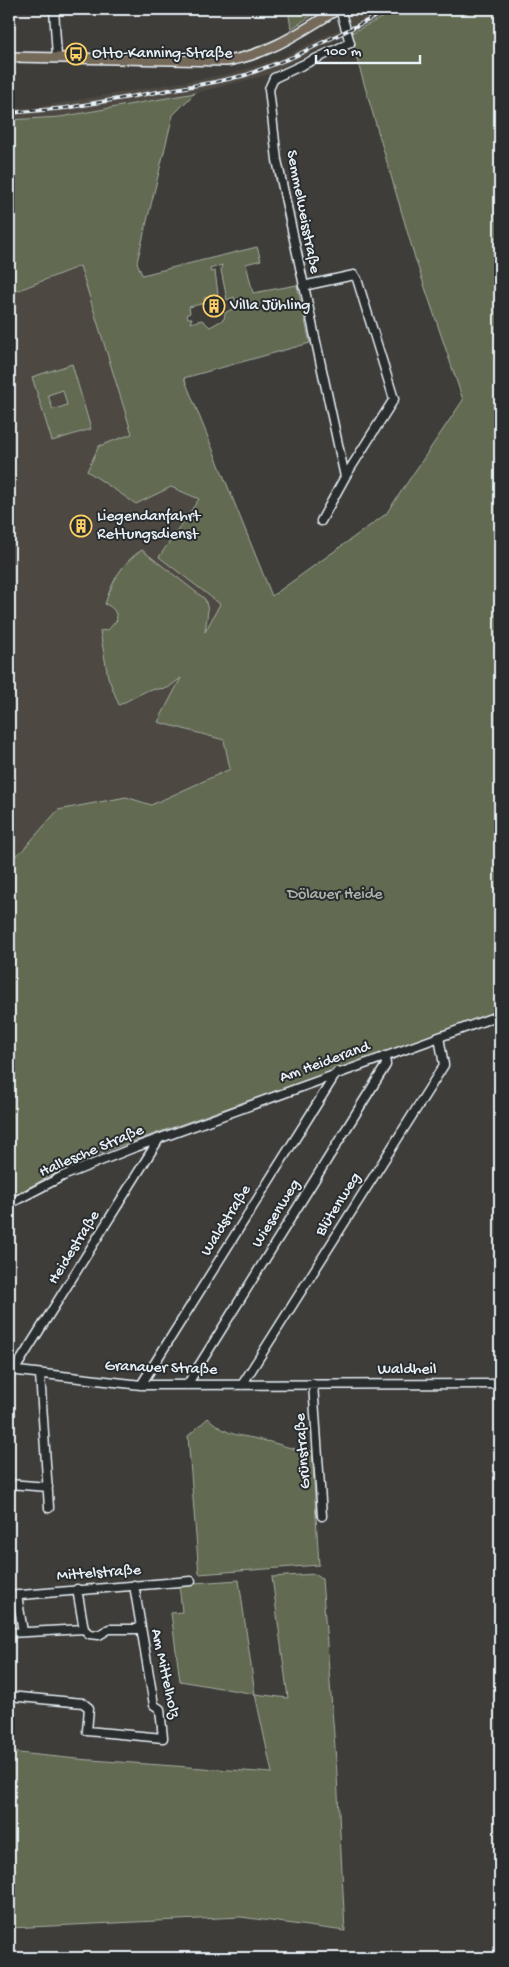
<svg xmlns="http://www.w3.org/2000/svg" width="509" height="1967" font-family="'Gochi Hand',sans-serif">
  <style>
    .built { fill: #4d4842 }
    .green { fill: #626b51; stroke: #a5aea4; fill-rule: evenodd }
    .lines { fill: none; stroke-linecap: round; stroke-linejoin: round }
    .minor-casing { stroke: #e8f1f8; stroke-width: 11 }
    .major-casing { stroke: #e8f1f8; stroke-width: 12 }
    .minor { stroke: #2a2d2e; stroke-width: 8 }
    .major { stroke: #746a5a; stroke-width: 9 }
    .rail-casing { stroke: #e8f1f8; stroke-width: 4 }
    .rail { stroke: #2a2d2e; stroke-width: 2; stroke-dasharray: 5.5; stroke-linecap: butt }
    .labels { text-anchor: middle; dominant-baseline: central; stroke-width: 4; stroke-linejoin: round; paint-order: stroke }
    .poi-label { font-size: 16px; fill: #e8f1f8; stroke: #2a2d2e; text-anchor: start }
    .street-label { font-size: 16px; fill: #e8f1f8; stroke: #2a2d2e }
    .park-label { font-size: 16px; fill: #acb5ad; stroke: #2a2d2e }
  </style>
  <rect width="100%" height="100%" fill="#3f3d3a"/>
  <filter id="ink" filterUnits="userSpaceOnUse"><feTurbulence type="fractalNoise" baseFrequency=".02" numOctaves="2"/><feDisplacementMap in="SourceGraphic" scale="10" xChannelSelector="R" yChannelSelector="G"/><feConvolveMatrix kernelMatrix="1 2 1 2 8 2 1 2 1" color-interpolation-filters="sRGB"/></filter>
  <g filter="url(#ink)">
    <path class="built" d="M 350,9 L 398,9 L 267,75 L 195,93 L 60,117 L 9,120 L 9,108 L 32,108 L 234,73 L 283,57 L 349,24 L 344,12 Z
      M 80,266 L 133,434 L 99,446 L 87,471 L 136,504 L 171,487 L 199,499 L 159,557 L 220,604 L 158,722 L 224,740 L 231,769 L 151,805 L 126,797 L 58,810 L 22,851 L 9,859 L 9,348 L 15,348 L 9,331 L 9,294 Z"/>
    <path class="green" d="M 288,9 L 322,9 L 291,29 Z
      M 399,9 L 500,9 L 500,1011 L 78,1161 L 9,1198 L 9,859 L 22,851 L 58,810 L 126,797 L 151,805 L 230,769 L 224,740 L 158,722 L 181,678 L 168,688 L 148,690 L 119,705 L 108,677 L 100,631 L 108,630 L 117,620 C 116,611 113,607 105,604 C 112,582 122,562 142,550 L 205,599 L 208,610 L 205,632 L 220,604 L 159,557 L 199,499 L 171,487 L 136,504 L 87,471 L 99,446 L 132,434 L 80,266 L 9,294 L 9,120 L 60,117 L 195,93 L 173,115 L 137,262 L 142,275 L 257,247 L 261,260 L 246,264 L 253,293 L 297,285 L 310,343 L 184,378 L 272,596 L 386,514 L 463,400 L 415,258 L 351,39 L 351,33 ZM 222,265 L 221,270 L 227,300 L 234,297 L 237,306 L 225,313 L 224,319 L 210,327 L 202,320 L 190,323 L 192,318 L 188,318 L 187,314 L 190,313 L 189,307 L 205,303 L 204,298 L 218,294 L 215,271 L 211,272 L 210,269 Z
      M 72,364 L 91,429 L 52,441 L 32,377 ZM 63,390 L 67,405 L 53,410 L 48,395 Z
      M 208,1418 C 229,1437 237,1434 262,1440 C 282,1444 290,1450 312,1451 L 319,1565 L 199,1574 L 188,1436 Z
      M 315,1574 L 322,1579 L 337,1774 L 345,1931 L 241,1917 L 9,1928 L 9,1752 L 77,1759 L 272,1773 L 255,1694 L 180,1681 L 171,1613 L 182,1612 L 179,1584 L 239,1580 L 255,1694 L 288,1698 L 272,1577 Z"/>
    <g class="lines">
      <g class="minor-casing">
        <path id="minor" d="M 54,9 L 57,57
          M 303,286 L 354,275 L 357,279 L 394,399 L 345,477
          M 321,521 L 345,477 L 277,160 L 269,89 L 274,78 L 350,43 L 340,9
          M 9,1204 L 63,1176 L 133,1148 L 500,1015
          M 9,1370 L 141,1385 L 500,1384
          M 14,1371 L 159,1139
          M 40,1374 L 49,1508
          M 313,1384 L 322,1516
          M 141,1385 L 337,1072
          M 187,1385 L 386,1065 L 385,1056
          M 242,1385 L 444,1065 L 439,1037
          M 9,1484 L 48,1487
          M 77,1589 L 84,1629 L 89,1634 L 99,1635 L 109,1629 L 140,1629
          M 17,1595 L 23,1632
          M 9,1596 L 191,1581
          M 9,1633 L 84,1629
          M 9,1696 L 83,1703 L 89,1708 L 87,1731 L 163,1738 L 160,1709 L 154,1705 L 134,1585"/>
      </g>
      <g class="major-casing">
        <path id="major" d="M 9,57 L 226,61 C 268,55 302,31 338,9"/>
      </g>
      <use href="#minor" class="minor"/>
      <use href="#major" class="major"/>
      <g class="rail-casing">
        <path id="rail" d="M 9,113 L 66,108 L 215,82 L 246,75 L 293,57 L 391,9"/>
      </g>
      <use href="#rail" class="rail"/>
    </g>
  </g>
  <defs>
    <g id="bus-ring" transform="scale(1.125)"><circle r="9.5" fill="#2a2d2e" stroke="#ffd166" stroke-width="1.5"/><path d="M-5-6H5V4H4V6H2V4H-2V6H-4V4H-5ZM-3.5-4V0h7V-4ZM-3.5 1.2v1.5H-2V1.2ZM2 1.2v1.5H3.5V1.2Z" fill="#ffd166"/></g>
    <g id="building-ring" transform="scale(1.125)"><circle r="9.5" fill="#2a2d2e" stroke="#ffd166" stroke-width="1.5"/><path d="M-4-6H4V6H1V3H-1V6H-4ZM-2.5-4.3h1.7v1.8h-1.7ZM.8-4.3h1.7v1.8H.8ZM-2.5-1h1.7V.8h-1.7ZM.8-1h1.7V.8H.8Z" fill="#ffd166"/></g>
  </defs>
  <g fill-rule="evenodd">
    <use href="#bus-ring" x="76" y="54"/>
    <use href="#building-ring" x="214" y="306"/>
    <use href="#building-ring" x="81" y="526"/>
  </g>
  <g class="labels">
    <g class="poi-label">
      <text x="92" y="54">Otto-Kanning-Straße</text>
      <text x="230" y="306">Villa Jühling</text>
      <text x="97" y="517">Liegendanfahrt<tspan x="97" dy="18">Rettungsdienst</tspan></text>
    </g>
    <g class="street-label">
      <text transform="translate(302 212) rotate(79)">Semmelweisstraße</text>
      <text transform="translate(325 1063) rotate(-20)">Am Heiderand</text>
      <text transform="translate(92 1152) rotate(-23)">Hallesche Straße</text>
      <text transform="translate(339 1205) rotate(-58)">Blütenweg</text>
      <text transform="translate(277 1214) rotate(-58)">Wiesenweg</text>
      <text transform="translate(227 1221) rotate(-58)">Waldstraße</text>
      <text transform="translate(75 1248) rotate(-58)">Heidestraße</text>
      <text transform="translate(161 1369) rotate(2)">Granauer Straße</text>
      <text x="407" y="1370">Waldheil</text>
      <text transform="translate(304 1451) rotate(-94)">Grünstraße</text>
      <text transform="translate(99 1574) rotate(-4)">Mittelstraße</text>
      <text transform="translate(164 1674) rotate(78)">Am Mittelholz</text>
    </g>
    <g class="park-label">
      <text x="335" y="895">Dölauer Heide</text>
    </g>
  </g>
  <rect width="509" height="1967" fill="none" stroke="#2a2d2e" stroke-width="30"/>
  <rect x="15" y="15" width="479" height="1937" fill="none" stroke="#e8f1f8" stroke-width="2" filter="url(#ink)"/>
  <path d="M316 55v8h104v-8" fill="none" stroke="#e8f1f8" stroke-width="2.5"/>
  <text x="324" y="55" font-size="15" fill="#e8f1f8" stroke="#2a2d2e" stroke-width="4" paint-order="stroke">100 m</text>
</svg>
